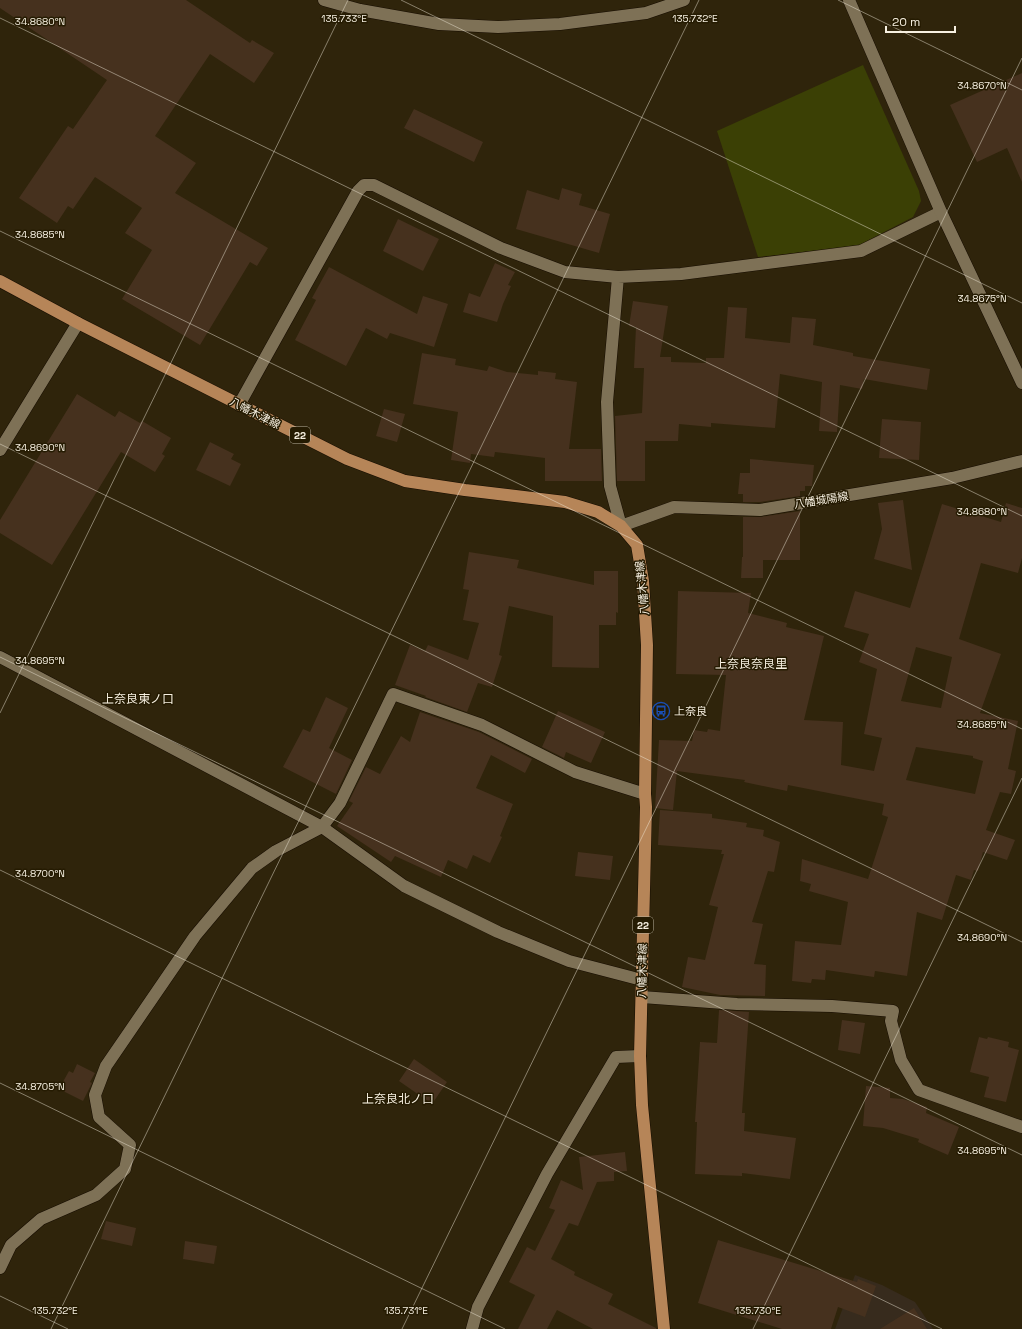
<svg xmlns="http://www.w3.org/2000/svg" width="1022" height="1329" font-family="'Space Grotesk','Noto Sans JP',sans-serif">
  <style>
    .commercial { fill: #372b1d }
    .green { fill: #3b4005 }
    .building { fill: #46311e; fill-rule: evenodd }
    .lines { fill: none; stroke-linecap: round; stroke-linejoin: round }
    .minor-casing { stroke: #170d00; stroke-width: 13 }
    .tertiary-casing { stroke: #170d00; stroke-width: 13 }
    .secondary-casing { stroke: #170d00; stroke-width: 13 }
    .primary-casing { stroke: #170d00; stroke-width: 13 }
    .minor { stroke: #7e7156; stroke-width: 12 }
    .tertiary { stroke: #7e7156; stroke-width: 12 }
    .secondary { stroke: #7e7156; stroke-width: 12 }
    .primary { stroke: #b68558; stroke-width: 12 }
    .ticks { fill: none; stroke: #f7f0e1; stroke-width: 1; stroke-opacity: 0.45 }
    .labels { text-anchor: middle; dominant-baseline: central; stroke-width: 3; stroke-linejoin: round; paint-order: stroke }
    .shield { fill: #251b02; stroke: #b8b09e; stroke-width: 1 }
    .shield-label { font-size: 10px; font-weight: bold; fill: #f7f0e1 }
    .street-label { font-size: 11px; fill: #f7f0e1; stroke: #251b02 }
    .poi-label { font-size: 11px; fill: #f7f0e1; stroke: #251b02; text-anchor: start }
    .neighbourhood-label { font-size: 12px; fill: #f7f0e1; stroke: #251b02 }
    .ticks-label { font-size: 10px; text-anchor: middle; fill: #f7f0e1; stroke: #251b02; stroke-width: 3; stroke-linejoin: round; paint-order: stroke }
  </style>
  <rect width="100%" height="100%" fill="#2f240b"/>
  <path class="commercial" d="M 855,1275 L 882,1285 L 915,1302 L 933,1329 L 835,1329 Z"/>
  <path class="green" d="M 863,65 L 919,191 L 921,201 L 913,217 L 857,246 L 758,257 L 717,131 Z"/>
  <path class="building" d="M 0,0 L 186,0 L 250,43 L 252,40 L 274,53 L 254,83 L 210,54 L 155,136 L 196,163 L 175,193 L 268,248 L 257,266 L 250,262 L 200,345 L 122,299 L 152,250 L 125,233 L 142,208 L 95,177 L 73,209 L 68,206 L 57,223 L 19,198 L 68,126 L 73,129 L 107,80 L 0,8 Z
    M 1022,73 L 1022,182 L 1007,148 L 977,162 L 950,105 Z
    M 414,109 L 483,142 L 474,162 L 404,128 Z
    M 562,188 L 582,194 L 579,205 L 610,214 L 599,253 L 516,229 L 527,190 L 559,200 Z
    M 398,219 L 439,239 L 423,271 L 383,251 Z
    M 495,263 L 515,272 L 508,285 L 511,286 L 503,304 L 497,322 L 463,312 L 469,293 L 480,297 Z
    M 329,267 L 417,314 L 423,296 L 448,304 L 434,347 L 390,333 L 387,339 L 366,328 L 346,366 L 295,340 L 316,300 L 312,298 Z
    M 633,301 L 668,306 L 660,357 L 671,357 L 671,362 L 706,363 L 706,358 L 724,358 L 728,307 L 747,308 L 745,338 L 790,343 L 792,317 L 816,319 L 813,345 L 853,353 L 853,356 L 930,369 L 927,390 L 864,379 L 862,389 L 840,385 L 837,432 L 819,431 L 822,382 L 780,374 L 775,428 L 711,423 L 711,427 L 679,424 L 678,441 L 645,441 L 645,481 L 617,481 L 615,416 L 642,413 L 644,368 L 634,368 L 636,327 L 629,326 Z
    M 422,353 L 456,359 L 455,365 L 487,371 L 489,366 L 507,372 L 538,375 L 538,371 L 556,373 L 555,379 L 577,382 L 569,449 L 601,449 L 602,481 L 545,481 L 545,458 L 495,452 L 494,457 L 471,454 L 470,463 L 451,460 L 458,412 L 413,404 Z
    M 77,394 L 115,417 L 119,411 L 140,423 L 142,421 L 171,438 L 162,454 L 165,456 L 155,472 L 121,452 L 52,565 L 0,533 L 0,520 Z
    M 384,409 L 405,414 L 397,442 L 376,436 Z
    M 882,419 L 921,422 L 919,460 L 879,458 Z
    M 210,442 L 234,454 L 231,459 L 241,464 L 230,486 L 196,470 Z
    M 750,459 L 814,465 L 812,486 L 805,486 L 805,491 L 800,491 L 800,496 L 760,502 L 743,502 L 743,494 L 738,494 L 740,473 L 750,473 Z
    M 903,500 L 912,570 L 874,559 L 882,529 L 878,503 Z
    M 1006,503 L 1022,508 L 1022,558 L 1018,573 L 981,563 L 959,639 L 1001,654 L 980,713 L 1018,721 L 1008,769 L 1016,771 L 1011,794 L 1000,792 L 986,830 L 1015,840 L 1007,860 L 983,852 L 978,871 L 974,870 L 971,880 L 956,875 L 942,920 L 917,912 L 907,976 L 875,971 L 874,977 L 826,970 L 825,980 L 812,979 L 811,983 L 792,981 L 795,941 L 841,945 L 848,902 L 809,891 L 811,884 L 800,881 L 802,859 L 868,879 L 888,817 L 882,815 L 884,804 L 788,785 L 787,791 L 744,782 L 745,780 L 677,771 L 673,810 L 655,808 L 659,740 L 692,741 L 694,730 L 707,732 L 708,729 L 720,731 L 726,675 L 676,674 L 678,591 L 751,593 L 748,613 L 787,623 L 786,627 L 824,636 L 804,720 L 843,722 L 841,765 L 874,771 L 882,738 L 864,734 L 877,669 L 859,662 L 869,634 L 844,627 L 855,591 L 910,608 L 942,504 L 1001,522 ZM 916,647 L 952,657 L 941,708 L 901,701 ZM 916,747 L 973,756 L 973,758 L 983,761 L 975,794 L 906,780 Z
    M 800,511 L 800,560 L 763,560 L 763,578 L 741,578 L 742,557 L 743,557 L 743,517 L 761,517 Z
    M 469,552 L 519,560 L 517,568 L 594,585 L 594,571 L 618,571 L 618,613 L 616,612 L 616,625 L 599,625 L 599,668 L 552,667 L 553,616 L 509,606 L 499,655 L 502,656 L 492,687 L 478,683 L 467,712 L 425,697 L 426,696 L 395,685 L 410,645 L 425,651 L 428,645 L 468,660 L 479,623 L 463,620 L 469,590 L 463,589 Z
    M 326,697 L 348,708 L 329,748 L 352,760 L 336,794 L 283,767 L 303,729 L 310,732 Z
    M 558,711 L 605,732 L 591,763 L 566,752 L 564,758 L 542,747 Z
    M 420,712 L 479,732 L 532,759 L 525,773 L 491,755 L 476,788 L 513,804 L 500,836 L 502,837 L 490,863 L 473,855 L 467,869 L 448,860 L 441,877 L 395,856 L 391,862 L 337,826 L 353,803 L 349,801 L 366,767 L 380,774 L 401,736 L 410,742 Z
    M 660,810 L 712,814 L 712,818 L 747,823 L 746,827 L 764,830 L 763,836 L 780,842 L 774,872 L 768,871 L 752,922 L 763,924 L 754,964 L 766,965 L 765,996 L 720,995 L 682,987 L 688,957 L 705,960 L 718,907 L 709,905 L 724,854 L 721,854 L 722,850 L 658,845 Z
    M 578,852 L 613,856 L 610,880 L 575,876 Z
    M 719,1010 L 749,1012 L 742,1113 L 745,1113 L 744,1131 L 796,1138 L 790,1179 L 742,1173 L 742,1176 L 695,1174 L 697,1122 L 695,1122 L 700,1042 L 717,1043 Z
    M 842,1020 L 865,1023 L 860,1054 L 838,1050 Z
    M 979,1037 L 987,1039 L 988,1037 L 1009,1042 L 1008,1047 L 1019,1050 L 1006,1102 L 984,1097 L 989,1077 L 970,1072 Z
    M 414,1059 L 447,1082 L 432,1104 L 399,1081 Z
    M 77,1064 L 95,1073 L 90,1082 L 92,1083 L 83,1101 L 59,1089 L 69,1071 L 73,1073 Z
    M 866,1086 L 890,1088 L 890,1098 L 903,1099 L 927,1107 L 926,1113 L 959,1127 L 948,1155 L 918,1142 L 919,1139 L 883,1128 L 863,1126 Z
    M 625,1152 L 627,1171 L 614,1172 L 614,1181 L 597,1182 L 578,1226 L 569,1223 L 551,1259 L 575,1272 L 574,1275 L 613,1294 L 608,1304 L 656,1328 L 656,1329 L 593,1329 L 557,1310 L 547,1329 L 518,1329 L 535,1295 L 509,1282 L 527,1247 L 535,1251 L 555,1210 L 549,1208 L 561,1180 L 583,1190 L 579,1157 Z
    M 106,1221 L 136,1228 L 132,1246 L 101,1239 Z
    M 718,1240 L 857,1282 L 858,1279 L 876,1286 L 865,1317 L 838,1307 L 831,1329 L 782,1329 L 698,1303 Z
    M 185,1241 L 217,1246 L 214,1264 L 183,1259 Z
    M 914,1308 L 927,1329 L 880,1329 Z"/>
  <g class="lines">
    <g class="minor-casing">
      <path id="minor" d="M 618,277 L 607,402 L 610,486 L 621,526
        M 239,405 L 358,191 L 364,185 L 374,185 L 501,248 L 565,272 L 618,277 L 681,274 L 861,251 L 941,212
        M 0,450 L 78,323
        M 0,657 L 322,827 L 404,886 L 498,932 L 569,961 L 642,980
        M 642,997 L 737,1004 L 832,1006 L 893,1011 L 891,1021 L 901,1060 L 919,1090 L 1022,1127
        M 0,1268 L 11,1245 L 41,1219 L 96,1195 L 125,1169 L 130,1145 L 99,1117 L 95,1095 L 106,1066 L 195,936 L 252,868 L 276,851 L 322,827 L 340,803 L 393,694 L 482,725 L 575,772 L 645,794
        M 472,1329 L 478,1307 L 547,1174 L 616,1057 L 640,1056"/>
    </g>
    <g class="tertiary-casing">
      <path id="tertiary" d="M 324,0 L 360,10 L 439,24 L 498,27 L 560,24 L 646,13 L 684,0
        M 849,0 L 941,212 L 1022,383"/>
    </g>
    <g class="secondary-casing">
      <path id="secondary" d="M 621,526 L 674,507 L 760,510 L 952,478 L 1022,461"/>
    </g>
    <g class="primary-casing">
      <path id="primary" d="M 0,281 L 78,323 L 347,459 L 405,481 L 465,490 L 565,502 L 598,512 L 621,526 L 637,545 L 643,581 L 647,645 L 645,794 L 646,807 L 640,1056 L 642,1105 L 664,1329"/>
    </g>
    <use href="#minor" class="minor"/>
    <use href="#tertiary" class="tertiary"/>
    <use href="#secondary" class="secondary"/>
    <use href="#primary" class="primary"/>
  </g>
  <path class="ticks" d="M 401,0 L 1022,303M 838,0 L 1022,90M 0,18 L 1022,516M 0,231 L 1022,729M 0,444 L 1022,942M 0,657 L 1022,1155M 0,713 L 348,0M 0,870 L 942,1329M 0,1083 L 505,1329M 0,1296 L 68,1329M 51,1329 L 699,0M 402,1329 L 1022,58M 753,1329 L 1022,778"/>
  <defs>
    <g id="bus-ring" transform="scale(0.9)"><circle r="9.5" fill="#251b02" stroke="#1a4fb4" stroke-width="1.5"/><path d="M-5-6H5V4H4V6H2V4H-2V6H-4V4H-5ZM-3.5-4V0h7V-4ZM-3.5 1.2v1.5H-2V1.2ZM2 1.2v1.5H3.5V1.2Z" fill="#1a4fb4"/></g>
  </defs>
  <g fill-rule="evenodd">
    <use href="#bus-ring" x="661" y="711"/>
  </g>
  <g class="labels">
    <g class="shield">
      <rect x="290" y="427" width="20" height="16" rx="3"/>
      <rect x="633" y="917" width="20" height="16" rx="3"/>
    </g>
    <g class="shield-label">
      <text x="300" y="435">22</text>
      <text x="643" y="925">22</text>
    </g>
    <g class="street-label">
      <text transform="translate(255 413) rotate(27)">八幡木津線</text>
      <text transform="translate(821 500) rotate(-9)">八幡城陽線</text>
      <text transform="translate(642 588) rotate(-96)">八幡木津線</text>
      <text transform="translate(642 971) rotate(-89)">八幡木津線</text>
    </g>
    <g class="poi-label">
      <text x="674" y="711">上奈良</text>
    </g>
    <g class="neighbourhood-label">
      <text x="751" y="664">上奈良奈良里</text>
      <text x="138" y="699">上奈良東ノ口</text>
      <text x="398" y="1099">上奈良北ノ口</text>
    </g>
  </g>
  <g class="ticks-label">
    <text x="344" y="22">135.733°E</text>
    <text x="695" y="22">135.732°E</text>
    <text x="40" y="25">34.8680°N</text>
    <text x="982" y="89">34.8670°N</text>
    <text x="40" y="238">34.8685°N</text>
    <text x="982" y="302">34.8675°N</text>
    <text x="40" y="451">34.8690°N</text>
    <text x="982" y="515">34.8680°N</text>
    <text x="40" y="664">34.8695°N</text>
    <text x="982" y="728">34.8685°N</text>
    <text x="40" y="877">34.8700°N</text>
    <text x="982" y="941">34.8690°N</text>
    <text x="40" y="1090">34.8705°N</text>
    <text x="982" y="1154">34.8695°N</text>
    <text x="55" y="1314">135.732°E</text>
    <text x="406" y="1314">135.731°E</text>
    <text x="758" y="1314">135.730°E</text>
  </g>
  <path d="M886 26v6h69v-6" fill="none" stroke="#f7f0e1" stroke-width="2"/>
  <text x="892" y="26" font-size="12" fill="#f7f0e1" stroke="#251b02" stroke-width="3" paint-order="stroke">20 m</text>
</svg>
